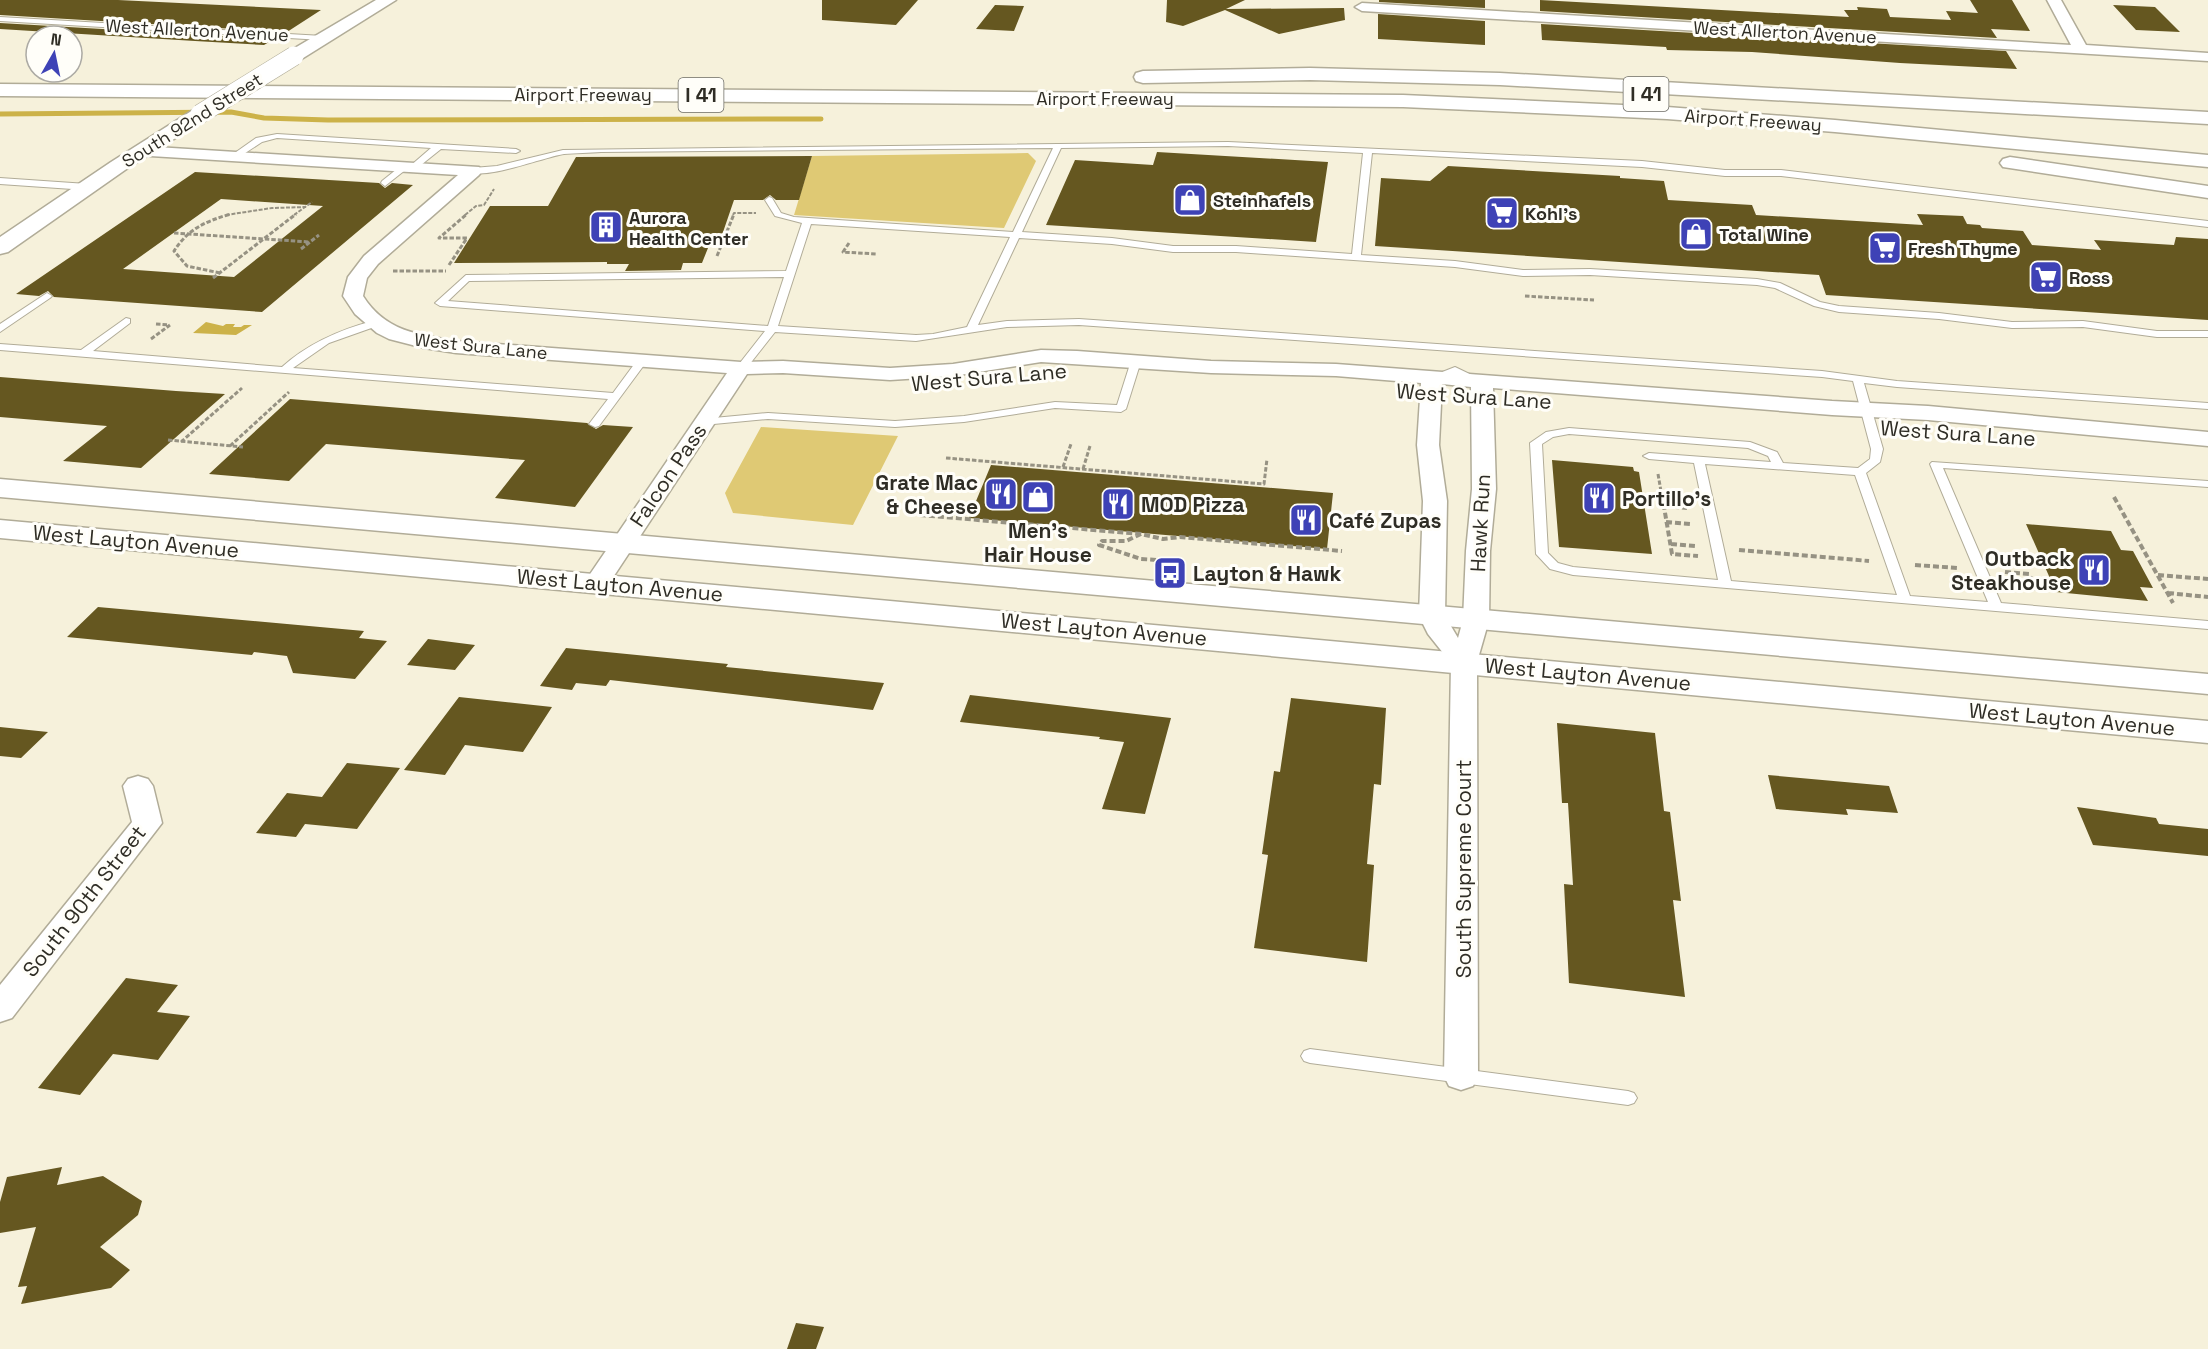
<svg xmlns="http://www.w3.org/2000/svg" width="2208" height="1349" font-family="'Space Grotesk',sans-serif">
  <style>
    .green { fill: #dfc974 }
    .water { fill: #ccb249 }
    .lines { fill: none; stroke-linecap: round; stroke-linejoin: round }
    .stream { stroke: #ccb249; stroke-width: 5 }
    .building { fill: #655720; fill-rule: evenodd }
    .lane-casing { stroke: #b1ac98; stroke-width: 2 }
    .street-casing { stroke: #b1ac98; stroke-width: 3 }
    .secondary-casing { stroke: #b1ac98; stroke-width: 3 }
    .highway-casing { stroke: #b1ac98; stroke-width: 3 }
    .path-far2 { stroke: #969283; stroke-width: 2; stroke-dasharray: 4 1.5; stroke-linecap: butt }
    .path-far1 { stroke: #969283; stroke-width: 3; stroke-dasharray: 4.5 2; stroke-linecap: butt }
    .path { stroke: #969283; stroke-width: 4; stroke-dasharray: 6 3; stroke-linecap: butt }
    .lane { fill: #fff; fill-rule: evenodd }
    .street { fill: #fff; fill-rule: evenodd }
    .secondary { fill: #fff; fill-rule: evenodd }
    .highway { fill: #fff; fill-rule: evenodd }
    .secondary-bridge-casing { stroke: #b1ac98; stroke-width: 20; stroke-linecap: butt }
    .secondary-bridge { stroke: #fff; stroke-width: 19 }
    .labels { text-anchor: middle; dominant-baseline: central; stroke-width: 6; stroke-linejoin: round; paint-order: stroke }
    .far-street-label { font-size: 18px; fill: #2f2d25; stroke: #fffef9 }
    .far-poi-label { font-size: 18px; font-weight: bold; fill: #2f2d25; stroke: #fffef9; text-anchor: start }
    .shield { fill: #fffef9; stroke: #6d6c65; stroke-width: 1.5 }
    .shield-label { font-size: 20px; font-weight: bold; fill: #2f2d25 }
    .street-label { font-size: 21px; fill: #2f2d25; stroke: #fffef9 }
    .poi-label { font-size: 21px; font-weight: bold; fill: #2f2d25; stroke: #fffef9; text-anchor: start }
  </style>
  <rect width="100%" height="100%" fill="#f6f1db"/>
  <path class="green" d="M 1028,153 L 1036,161 L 1004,228 L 794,215 L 812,156 Z
    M 761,427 L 898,436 L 853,525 L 733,513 L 725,493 Z"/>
  <path class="water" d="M 206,322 L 223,326 L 226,324 L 235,324 L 233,327 L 241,327 L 244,325 L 252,325 L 236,335 L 193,333 Z"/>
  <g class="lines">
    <path class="stream" d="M 0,114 L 231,112 L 264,118 L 328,120 L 821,119"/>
  </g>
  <path class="building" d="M 0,0 L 118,0 L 321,10 L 287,32 L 0,15 Z
    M 822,0 L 918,0 L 896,25 L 822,20 Z
    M 1167,0 L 1245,0 L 1226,9 L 1344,8 L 1345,20 L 1279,34 L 1225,10 L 1183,26 L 1166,22 Z
    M 1379,0 L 1485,0 L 1485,8 L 1379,2 Z
    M 1540,0 L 1849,17 L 1844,10 L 1858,10 L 1857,7 L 1887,9 L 1890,17 L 1951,20 L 1946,11 L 1978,13 L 1970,0 L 2012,0 L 2030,31 L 1991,29 L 1997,38 L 1540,11 Z
    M 995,5 L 1024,6 L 1014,31 L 976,29 Z
    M 2113,5 L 2155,7 L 2180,32 L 2136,30 Z
    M 1378,14 L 1485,21 L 1485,45 L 1378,39 Z
    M 0,23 L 274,39 L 264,45 L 195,41 L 0,29 Z
    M 1541,24 L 2006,51 L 2017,69 L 1900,63 L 1752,52 L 1667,50 L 1666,47 L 1542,40 Z
    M 1157,152 L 1328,162 L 1316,242 L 1046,225 L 1075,160 L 1153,165 Z
    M 812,156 L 799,200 L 776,200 L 770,195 L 763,200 L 734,200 L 721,238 L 712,238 L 702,263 L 683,263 L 681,270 L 625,271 L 629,264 L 607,264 L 607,262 L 454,263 L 490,206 L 548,206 L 576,157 Z
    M 1448,166 L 1620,176 L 1620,178 L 1664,181 L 1668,200 L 1752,205 L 1756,215 L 1923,225 L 1917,214 L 1963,216 L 1967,224 L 1980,225 L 1982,228 L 2023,231 L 2032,245 L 2101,250 L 2094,240 L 2174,245 L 2176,237 L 2208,239 L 2208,320 L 1826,295 L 1819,275 L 1375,246 L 1381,178 L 1430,181 Z
    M 195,172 L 379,183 L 385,188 L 392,183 L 413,185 L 262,312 L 54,297 L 48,291 L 39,296 L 16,294 ZM 221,199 L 323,206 L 234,277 L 123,269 Z
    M 0,377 L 176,391 L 225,394 L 141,468 L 63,461 L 107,426 L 0,417 Z
    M 290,399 L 587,423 L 596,429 L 603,425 L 633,427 L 575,507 L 495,498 L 525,460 L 326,444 L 289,481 L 209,474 Z
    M 1552,460 L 1633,467 L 1634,471 L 1639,472 L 1652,554 L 1559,547 Z
    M 991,465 L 1333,493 L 1327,549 L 969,518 Z
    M 2026,524 L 2111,531 L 2121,550 L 2133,551 L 2153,588 L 2140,587 L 2148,601 L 2056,592 Z
    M 98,607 L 364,631 L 359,638 L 387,641 L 355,679 L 293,673 L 287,656 L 254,652 L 252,655 L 67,637 Z
    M 428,639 L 475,645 L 455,670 L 407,665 Z
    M 566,648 L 728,664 L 726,667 L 884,683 L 873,710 L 610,680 L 606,686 L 576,683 L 572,690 L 540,686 Z
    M 970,695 L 1171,718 L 1145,814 L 1102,809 L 1124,742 L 1099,739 L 1100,737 L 960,722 Z
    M 459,697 L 552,707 L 523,752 L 465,745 L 445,775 L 404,770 Z
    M 1291,698 L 1386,708 L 1381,785 L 1374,784 L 1367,864 L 1374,865 L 1367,962 L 1254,948 L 1268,855 L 1262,854 L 1274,771 L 1280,772 Z
    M 1557,723 L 1655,733 L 1664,811 L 1670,812 L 1681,901 L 1673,900 L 1685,997 L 1569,983 L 1564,884 L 1573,885 L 1568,803 L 1562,803 Z
    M 0,727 L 48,732 L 21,758 L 0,756 Z
    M 347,763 L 400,768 L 357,829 L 305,824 L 296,837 L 256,833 L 287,793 L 322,797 Z
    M 1768,775 L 1889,786 L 1898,813 L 1846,809 L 1848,815 L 1776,809 Z
    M 2077,807 L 2156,818 L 2159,824 L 2208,829 L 2208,856 L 2093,845 Z
    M 126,978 L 178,985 L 157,1012 L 190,1016 L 158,1060 L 113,1054 L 80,1095 L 38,1088 Z
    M 62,1167 L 57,1185 L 103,1176 L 142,1201 L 138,1215 L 100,1247 L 130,1270 L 111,1288 L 21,1304 L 27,1286 L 18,1287 L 36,1227 L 0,1233 L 0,1202 L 7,1177 Z
    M 796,1323 L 824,1327 L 816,1349 L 787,1349 Z"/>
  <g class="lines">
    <g class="lane-casing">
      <path id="lane" d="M 0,17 L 323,36 L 327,38 L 323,40 L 0,21 Z
        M 277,134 L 516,149 L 520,151 L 516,153 L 441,149 L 416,169 L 409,167 L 385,186 L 381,183 L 382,181 L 402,165 L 409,167 L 431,148 L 277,138 L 262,142 L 236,159 L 229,157 L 256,138 Z
        M 1228,142 L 1642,161 L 1725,170 L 1781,170 L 2208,221 L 2208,227 L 1781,176 L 1725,176 L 1642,167 L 1372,153 L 1361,255 L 1455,261 L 1523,270 L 1590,269 L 1757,279 L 1780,283 L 1820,302 L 1839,306 L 1939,313 L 2012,322 L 2083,321 L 2157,331 L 2208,331 L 2208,337 L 2157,337 L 2083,327 L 2012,328 L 1939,319 L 1839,312 L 1814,306 L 1775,288 L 1757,285 L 1590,275 L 1523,276 L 1455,267 L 1236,252 L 1173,252 L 1112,244 L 1019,238 L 978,325 L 1007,321 L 1079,319 L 1822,371 L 1897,381 L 2208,403 L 2208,409 L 1897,387 L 1864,383 L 1883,449 L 1880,462 L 1866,473 L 1910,596 L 1988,602 L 1930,464 L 1932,462 L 2208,481 L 2208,487 L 1943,468 L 2001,603 L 2208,621 L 2208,629 L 1573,575 L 1550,569 L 1536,554 L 1530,443 L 1546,432 L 1569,428 L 1750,442 L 1777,452 L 1783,463 L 1858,468 L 1870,459 L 1871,449 L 1853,381 L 1822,377 L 1079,325 L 1007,327 L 916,341 L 775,332 L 745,370 L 741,371 L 736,368 L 765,331 L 440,306 L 435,303 L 466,275 L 786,271 L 802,223 L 775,216 L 765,200 L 769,197 L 772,198 L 781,213 L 794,217 L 1013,232 L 1053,148 L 601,152 C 589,153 576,153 564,154 C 544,157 484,181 469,171 L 473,168 L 497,166 L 563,150 ZM 1228,146 L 1363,153 L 1352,254 L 1236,246 L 1173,246 L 1112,238 L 1022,232 L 1061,148 ZM 811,224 L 1010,237 L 967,327 L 933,334 L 916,335 L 778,326 ZM 784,277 L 768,326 L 448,301 L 469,281 ZM 1569,434 L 1748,448 L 1768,456 L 1771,462 L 1649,453 L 1643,456 L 1649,459 L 1694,463 L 1718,580 L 1573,567 L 1558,563 L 1548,553 L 1542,444 L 1553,437 ZM 1705,464 L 1855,475 L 1897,595 L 1731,581 Z
        M 0,178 L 87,184 L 91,187 L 87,190 L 0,184 Z
        M 47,293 L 52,296 L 50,298 L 0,332 L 0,324 Z
        M 126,318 L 130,319 L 130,323 L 93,351 L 282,367 C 309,343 339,330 373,321 L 377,322 L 377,326 L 329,343 L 293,368 L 613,393 L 638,359 L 646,359 L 647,361 L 599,426 L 595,427 L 589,424 L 608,399 L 0,350 L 0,344 L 81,350 Z
        M 1136,358 L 1141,361 L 1126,409 L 1121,412 L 1055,408 L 964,422 L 895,427 L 768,419 L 703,425 L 697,422 L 703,419 L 768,413 L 895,421 L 964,416 L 1055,402 L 1117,405 L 1131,361 Z
        M 1455,367 L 1482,380 L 1477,383 L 1455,374 L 1432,381 L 1427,378 Z
        M 1310,1049 L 1628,1091 L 1634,1093 L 1637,1098 L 1634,1103 L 1628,1105 L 1310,1063 L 1304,1061 L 1301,1056 L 1304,1051 Z"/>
    </g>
    <g class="street-casing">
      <path id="street" d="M 2047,0 L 2061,0 L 2086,45 L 2208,53 L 2208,61 L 1362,11 L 1355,7 L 1362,3 L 2071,45 Z
        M 140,146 L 479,167 L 482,171 L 479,175 L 378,264 L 367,278 L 363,296 C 385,331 418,335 456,341 L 741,362 L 783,361 L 890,368 L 953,364 L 1041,350 L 1077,351 L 1211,361 L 1336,364 L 1832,401 L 1928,406 L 2208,432 L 2208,446 L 1928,420 L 1832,415 L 1493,388 L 1496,489 L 1490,551 L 1489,620 L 1477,662 L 1478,1076 L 1473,1086 L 1461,1090 L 1449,1086 L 1444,1076 L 1451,663 L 1428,634 L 1419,616 L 1423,501 L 1417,445 L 1421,383 L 1336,376 L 1211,373 L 1041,362 L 953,376 L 890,380 L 783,373 L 747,374 L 606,588 L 597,591 L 588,588 L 584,583 L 727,373 L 456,353 L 424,348 L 389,339 L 377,333 L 355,314 L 343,296 L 348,277 L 364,256 L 458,175 L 134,155 L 132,151 ZM 1442,384 L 1471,387 L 1472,489 L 1466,551 L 1463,620 L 1458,638 L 1445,616 L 1447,501 L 1439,445 Z
        M 138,776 L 148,779 L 153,786 L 162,823 L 12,1018 L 0,1022 L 0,985 L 132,822 L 123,786 L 128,779 Z"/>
    </g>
    <g class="secondary-casing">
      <path id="secondary" d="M 376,0 L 396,0 L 300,60 L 288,60 L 285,56 L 288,52 Z
        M 200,108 L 207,110 L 210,114 L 207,118 L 125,170 L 8,252 L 0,254 L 0,237 L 111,162 L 193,110 Z
        M 0,479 L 2208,674 L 2208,694 L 0,497 Z
        M 0,520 L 2208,721 L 2208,743 L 0,538 Z"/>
    </g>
    <g class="highway-casing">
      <path id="highway" d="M 1310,68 L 1500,73 L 2208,112 L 2208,124 L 1500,85 L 1310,80 L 1143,83 L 1136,81 L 1134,77 L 1136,73 L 1143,71 Z
        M 0,84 L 1403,95 L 1667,107 L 1835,120 L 2208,155 L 2208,167 L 1835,132 L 1667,119 L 1403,107 L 0,96 Z
        M 2010,157 L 2208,186 L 2208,198 L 2003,167 L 2000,163 L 2003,159 Z"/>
    </g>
    <path class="path-far2" d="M 226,215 L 272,208 L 306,207
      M 294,215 L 312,202
      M 465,215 L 476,206 L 484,205 L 494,189
      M 733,215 L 734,213 L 756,213"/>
    <path class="path-far1" d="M 174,233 L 310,242
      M 849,243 L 843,252 L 877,254
      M 301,249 L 319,235
      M 717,256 L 734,214
      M 449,265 L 467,238 L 439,238 L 467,214
      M 393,271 L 446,271
      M 220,273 L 187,266 L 174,251 C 188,229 206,221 231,214
      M 213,278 L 296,214
      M 1525,296 L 1594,300
      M 156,324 L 169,325
      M 151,339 L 170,325
      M 168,440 L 243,447
      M 181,442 L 242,388
      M 230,446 L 289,392
      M 946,458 L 1264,484 L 1267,459
      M 1063,467 L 1071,444
      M 1083,469 L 1090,446
      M 1658,474 L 1662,497"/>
    <path class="path" d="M 1662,495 L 1672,554 L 1698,556
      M 2114,497 L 2173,603
      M 1664,506 L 1687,508
      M 920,515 L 1141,534 L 1163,539 L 1180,537 L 1342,551
      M 1666,522 L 1690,524
      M 1141,534 L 1126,541 L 1102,541 L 1099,545 L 1141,559 L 1174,561 L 1179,567
      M 1671,544 L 1695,546
      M 1739,550 L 1869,561
      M 1915,565 L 1958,568
      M 2005,572 L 2029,574 L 2037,591
      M 2158,575 L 2208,579
      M 2168,593 L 2208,597"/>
    <use href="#lane" class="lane"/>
    <use href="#street" class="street"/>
    <use href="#secondary" class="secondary"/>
    <use href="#highway" class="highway"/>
    <g class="secondary-bridge-casing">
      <path id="secondary-bridge" d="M 200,114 L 294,56"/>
    </g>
    <use href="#secondary-bridge" class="secondary-bridge"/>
  </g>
  <defs>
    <g id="shop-square" transform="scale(1.725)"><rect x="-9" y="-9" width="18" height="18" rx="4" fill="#3e42b6" stroke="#fffef9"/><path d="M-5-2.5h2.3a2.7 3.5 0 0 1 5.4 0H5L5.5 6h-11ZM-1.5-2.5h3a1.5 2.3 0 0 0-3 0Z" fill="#fff"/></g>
    <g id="supermarket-square" transform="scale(1.725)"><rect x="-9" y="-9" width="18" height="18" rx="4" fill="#3e42b6" stroke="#fffef9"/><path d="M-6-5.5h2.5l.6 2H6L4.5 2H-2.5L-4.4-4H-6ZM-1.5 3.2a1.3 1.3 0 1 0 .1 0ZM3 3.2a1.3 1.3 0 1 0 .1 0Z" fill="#fff"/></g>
    <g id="building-square" transform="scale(1.725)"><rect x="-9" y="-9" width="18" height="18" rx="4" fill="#3e42b6" stroke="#fffef9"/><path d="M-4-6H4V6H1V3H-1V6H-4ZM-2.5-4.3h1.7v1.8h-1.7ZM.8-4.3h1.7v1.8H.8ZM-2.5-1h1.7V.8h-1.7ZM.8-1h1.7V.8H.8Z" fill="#fff"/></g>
    <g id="restaurant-square" transform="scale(1.725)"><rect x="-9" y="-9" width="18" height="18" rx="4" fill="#3e42b6" stroke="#fffef9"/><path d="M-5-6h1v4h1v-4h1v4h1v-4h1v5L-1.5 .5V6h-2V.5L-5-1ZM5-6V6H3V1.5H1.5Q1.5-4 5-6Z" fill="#fff"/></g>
    <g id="bus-square" transform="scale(1.725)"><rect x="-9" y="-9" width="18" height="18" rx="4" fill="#3e42b6" stroke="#fffef9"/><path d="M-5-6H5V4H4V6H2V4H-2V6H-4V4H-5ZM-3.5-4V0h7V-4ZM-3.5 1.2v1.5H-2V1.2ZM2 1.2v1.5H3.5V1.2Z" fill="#fff"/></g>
  </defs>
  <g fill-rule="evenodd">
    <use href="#shop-square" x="1190" y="200"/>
    <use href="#supermarket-square" x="1502" y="213"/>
    <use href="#building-square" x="606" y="227"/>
    <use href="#shop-square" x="1696" y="234"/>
    <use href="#supermarket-square" x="1885" y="248"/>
    <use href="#supermarket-square" x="2046" y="277"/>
    <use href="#restaurant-square" x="1001" y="494"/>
    <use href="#shop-square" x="1038" y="497"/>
    <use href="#restaurant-square" x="1599" y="498"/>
    <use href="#restaurant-square" x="1118" y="504"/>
    <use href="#restaurant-square" x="1306" y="520"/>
    <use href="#restaurant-square" x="2094" y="570"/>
    <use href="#bus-square" x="1170" y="573"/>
  </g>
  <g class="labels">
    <g class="far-street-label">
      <text transform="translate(197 30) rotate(3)">West Allerton Avenue</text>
      <text transform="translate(1785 32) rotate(3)">West Allerton Avenue</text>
      <text x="583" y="94">Airport Freeway</text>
      <text x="1105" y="98">Airport Freeway</text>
      <text transform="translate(192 120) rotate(-32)">South 92nd Street</text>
      <text transform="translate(1753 120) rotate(4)">Airport Freeway</text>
      <text transform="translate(481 346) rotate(6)">West Sura Lane</text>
    </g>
    <g class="far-poi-label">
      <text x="1213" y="200">Steinhafels</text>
      <text x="1525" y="213">Kohl's</text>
      <text x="629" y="217">Aurora<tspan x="629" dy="21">Health Center</tspan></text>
      <text x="1719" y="234">Total Wine</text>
      <text x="1908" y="248">Fresh Thyme</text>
      <text x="2069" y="277">Ross</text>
    </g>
    <g class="shield">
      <rect x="1623.5" y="77" width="45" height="34" rx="4.5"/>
      <rect x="678.5" y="78" width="45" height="34" rx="4.5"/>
    </g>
    <g class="shield-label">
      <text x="1646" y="94">I 41</text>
      <text x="701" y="95">I 41</text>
    </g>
    <g class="street-label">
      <text transform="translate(989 377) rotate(-5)">West Sura Lane</text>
      <text transform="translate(1474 396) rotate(4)">West Sura Lane</text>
      <text transform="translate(1958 433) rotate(4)">West Sura Lane</text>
      <text transform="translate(668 475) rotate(-56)">Falcon Pass</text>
      <text transform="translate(1480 523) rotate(-87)">Hawk Run</text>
      <text transform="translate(136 541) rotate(5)">West Layton Avenue</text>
      <text transform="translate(620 585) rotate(5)">West Layton Avenue</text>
      <text transform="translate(1104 629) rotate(5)">West Layton Avenue</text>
      <text transform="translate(1588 674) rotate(5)">West Layton Avenue</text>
      <text transform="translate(2072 719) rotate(5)">West Layton Avenue</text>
      <text transform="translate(1463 869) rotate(-90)">South Supreme Court</text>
      <text transform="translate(84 901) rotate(-52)">South 90th Street</text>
    </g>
    <g class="poi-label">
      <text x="978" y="482" text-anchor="end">Grate Mac<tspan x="978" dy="24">&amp; Cheese</tspan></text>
      <text x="1622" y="498">Portillo's</text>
      <text x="1141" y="504">MOD Pizza</text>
      <text x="1329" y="520">Café Zupas</text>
      <text x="1038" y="530" text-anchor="middle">Men's<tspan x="1038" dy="24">Hair House</tspan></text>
      <text x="2071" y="558" text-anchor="end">Outback<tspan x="2071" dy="24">Steakhouse</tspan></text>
      <text x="1193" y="573">Layton &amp; Hawk</text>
    </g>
  </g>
  <g transform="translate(54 54) rotate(9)"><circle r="28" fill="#fffef9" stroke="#acaaa4" stroke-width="1.5"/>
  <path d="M0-4.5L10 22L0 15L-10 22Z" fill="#3e42b6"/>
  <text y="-9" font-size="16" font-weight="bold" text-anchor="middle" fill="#2f2d25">N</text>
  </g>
</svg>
